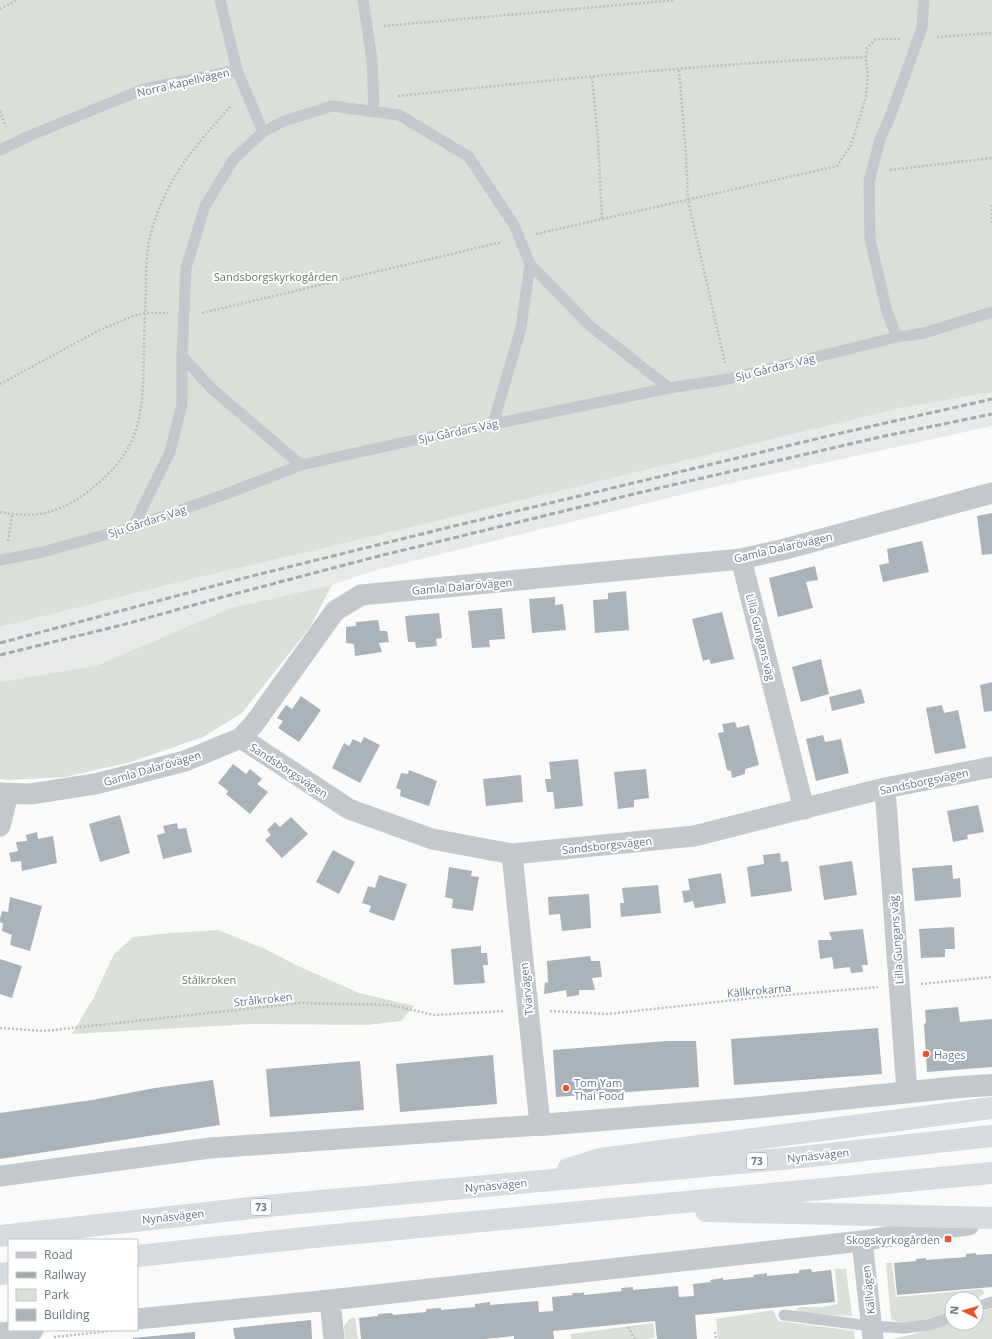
<svg xmlns="http://www.w3.org/2000/svg" width="992" height="1339" font-family="'Open Sans',sans-serif">
  <style>
    .built { fill: #e8e9e9 }
    .green { fill: #dadfd7 }
    .building { fill: #aab3b9 }
    .lines { fill: none; stroke-linecap: round; stroke-linejoin: round }
    .path { stroke: #bbbfc2; stroke-width: 2.5; stroke-dasharray: 2 2; stroke-linecap: butt }
    .service { stroke: #c3c8cc; stroke-width: 11 }
    .minor { stroke: #c3c8cc; stroke-width: 21 }
    .tertiary { stroke: #c3c8cc; stroke-width: 22 }
    .trunk { stroke: #d6dbdf; stroke-width: 22 }
    .rail { stroke: #a2aab0; stroke-width: 3; stroke-dasharray: 6 3; stroke-linecap: butt }
    .poi-dot { fill: #e4572e; stroke: #fff; stroke-width: 1.5 }
    .labels { text-anchor: middle; dominant-baseline: central; stroke-width: 4; stroke-linejoin: round; paint-order: stroke }
    .shield { fill: #fff; stroke: #939fa8; stroke-width: 1 }
    .shield-label { font-size: 10px; font-weight: bold; fill: #657683 }
    .street-label { font-size: 11px; fill: #657683; stroke: #fff }
    .park-label { font-size: 11px; fill: #687a64; stroke: #fff }
    .poi-label { font-size: 11px; fill: #657683; stroke: #fff; text-anchor: start }
  </style>
  <rect width="100%" height="100%" fill="#fafaf8"/>
  <path class="built" d="M 992,392 L 992,426 L 700,490 L 373,571 L 332,585 L 231,608 L 98,665 L 0,682 L 0,627 L 175,583 L 329,547 L 901,408 Z"/>
  <path class="green" d="M 0,0 L 992,0 L 992,392 L 901,408 L 329,547 L 175,583 L 0,627 Z
    M 332,585 L 310,627 L 242,713 L 203,737 L 131,762 L 65,777 L 7,780 L 0,779 L 0,682 L 98,665 L 231,608 Z
    M 218,930 L 265,949 L 298,966 L 359,993 L 414,1006 L 401,1021 L 367,1025 L 251,1024 L 72,1034 L 94,997 L 114,954 L 133,937 L 171,933 Z
    M 886,1263 L 892,1263 L 896,1297 L 982,1289 L 985,1293 L 976,1299 L 952,1299 L 952,1312 C 936,1317 907,1328 891,1319 Z
    M 835,1269 L 846,1269 L 852,1316 L 812,1314 L 795,1311 L 800,1307 L 821,1307 L 838,1304 Z
    M 992,1308 L 992,1339 L 892,1339 L 914,1334 L 952,1322 L 976,1323 L 976,1314 Z
    M 773,1310 L 778,1321 L 854,1331 L 855,1339 L 718,1339 L 716,1319 Z
    M 350,1318 L 355,1318 L 358,1339 L 345,1339 L 344,1326 Z
    M 653,1323 L 655,1337 L 648,1339 L 571,1339 L 571,1334 Z"/>
  <path class="building" d="M 992,513 L 992,554 L 982,555 L 977,516 Z
    M 922,541 L 929,572 L 883,582 L 879,565 L 889,563 L 887,549 Z
    M 815,566 L 818,580 L 806,582 L 813,608 L 778,617 L 769,578 Z
    M 626,591 L 629,630 L 595,633 L 593,600 L 608,599 L 608,593 Z
    M 555,597 L 555,605 L 563,604 L 566,630 L 532,633 L 529,599 Z
    M 502,608 L 505,639 L 489,640 L 490,647 L 472,648 L 468,611 Z
    M 722,612 L 734,659 L 711,664 L 709,659 L 703,661 L 692,619 Z
    M 439,613 L 442,638 L 436,639 L 437,646 L 416,648 L 415,642 L 408,642 L 405,616 Z
    M 378,620 L 380,631 L 387,631 L 389,642 L 379,643 L 382,652 L 355,656 L 354,644 L 346,643 L 346,627 L 356,626 L 356,622 Z
    M 821,659 L 829,694 L 801,702 L 792,667 Z
    M 992,682 L 992,711 L 984,712 L 980,685 Z
    M 861,689 L 865,703 L 832,711 L 829,697 Z
    M 301,696 L 321,710 L 299,742 L 278,728 L 283,721 L 277,718 L 286,705 L 292,709 Z
    M 942,705 L 944,713 L 958,710 L 966,748 L 935,754 L 926,708 Z
    M 735,722 L 737,728 L 749,725 L 759,765 L 745,769 L 745,774 L 732,778 L 731,771 L 727,770 L 718,733 L 724,732 L 722,724 Z
    M 823,735 L 825,742 L 841,739 L 849,773 L 816,781 L 806,739 Z
    M 364,737 L 380,745 L 360,783 L 332,768 L 344,743 L 349,746 L 353,739 L 361,743 Z
    M 578,759 L 583,806 L 555,809 L 553,792 L 547,792 L 545,779 L 551,779 L 549,762 Z
    M 233,764 L 246,774 L 250,769 L 262,779 L 257,784 L 268,792 L 250,814 L 226,794 L 228,791 L 218,783 Z
    M 646,769 L 649,798 L 634,800 L 634,807 L 618,809 L 614,772 Z
    M 409,770 L 437,781 L 429,806 L 400,796 L 401,790 L 396,788 L 401,773 L 408,774 Z
    M 521,775 L 523,802 L 486,806 L 483,779 Z
    M 978,805 L 984,832 L 967,835 L 968,839 L 953,842 L 947,811 Z
    M 120,815 L 130,853 L 100,862 L 89,824 Z
    M 291,817 L 308,834 L 282,858 L 265,840 L 271,835 L 267,830 L 275,822 L 280,827 Z
    M 177,823 L 178,829 L 186,828 L 192,852 L 163,859 L 157,835 L 165,833 L 163,826 Z
    M 37,832 L 38,839 L 53,836 L 57,863 L 22,871 L 21,861 L 11,862 L 9,853 L 18,851 L 16,842 L 27,841 L 26,835 Z
    M 333,850 L 355,862 L 339,894 L 316,882 Z
    M 780,853 L 781,862 L 788,861 L 792,891 L 751,897 L 747,867 L 764,864 L 763,855 Z
    M 852,861 L 857,895 L 824,900 L 819,866 Z
    M 952,865 L 953,879 L 960,878 L 961,897 L 915,901 L 912,868 Z
    M 449,867 L 472,871 L 471,876 L 479,877 L 473,911 L 452,908 L 453,899 L 445,897 Z
    M 721,873 L 726,903 L 695,908 L 693,901 L 684,903 L 682,891 L 690,890 L 688,879 Z
    M 379,875 L 407,884 L 394,921 L 369,912 L 371,906 L 362,903 L 368,886 L 375,888 Z
    M 658,885 L 661,913 L 621,917 L 620,903 L 624,903 L 622,888 Z
    M 589,894 L 591,928 L 562,931 L 560,914 L 549,915 L 548,897 Z
    M 10,897 L 42,906 L 30,951 L 10,945 L 12,935 L 2,931 L 3,923 L 0,922 L 0,919 L 2,911 L 8,912 Z
    M 954,927 L 955,949 L 945,949 L 945,957 L 921,958 L 919,929 Z
    M 863,929 L 868,965 L 862,965 L 863,972 L 851,973 L 850,967 L 834,969 L 832,957 L 820,959 L 818,940 L 832,940 L 829,932 Z
    M 481,946 L 481,953 L 487,953 L 488,965 L 483,965 L 485,983 L 454,985 L 451,949 Z
    M 590,956 L 591,961 L 600,961 L 602,977 L 592,978 L 595,990 L 579,990 L 579,995 L 567,997 L 566,990 L 544,994 L 545,982 L 548,983 L 547,961 Z
    M 0,959 L 22,966 L 12,998 L 0,994 Z
    M 958,1007 L 960,1022 L 992,1019 L 992,1067 L 927,1072 L 924,1024 L 926,1023 L 925,1010 Z
    M 878,1028 L 882,1074 L 734,1085 L 731,1039 Z
    M 667,1041 L 696,1041 L 699,1087 L 556,1097 L 553,1050 Z
    M 493,1055 L 497,1104 L 400,1112 L 396,1064 Z
    M 360,1061 L 364,1110 L 270,1117 L 266,1069 Z
    M 213,1080 L 220,1125 L 0,1159 L 0,1113 L 92,1100 L 155,1088 Z
    M 976,1253 L 976,1255 L 992,1254 L 992,1287 L 897,1295 L 894,1263 L 916,1261 L 916,1259 L 926,1258 L 926,1260 L 966,1257 L 966,1254 Z
    M 811,1269 L 812,1272 L 831,1270 L 835,1302 L 695,1315 L 697,1339 L 657,1339 L 655,1321 L 553,1331 L 554,1339 L 514,1339 L 514,1336 L 484,1339 L 361,1339 L 359,1318 L 378,1316 L 378,1314 L 392,1313 L 393,1315 L 426,1312 L 426,1309 L 441,1308 L 441,1310 L 475,1307 L 475,1304 L 490,1302 L 490,1305 L 538,1301 L 539,1312 L 553,1311 L 552,1297 L 573,1295 L 572,1293 L 582,1293 L 584,1292 L 584,1295 L 622,1291 L 621,1288 L 633,1287 L 633,1290 L 678,1286 L 679,1297 L 694,1296 L 693,1284 L 711,1282 L 710,1280 L 723,1278 L 723,1280 L 754,1277 L 753,1275 L 767,1273 L 767,1276 L 799,1273 L 799,1270 Z
    M 311,1320 L 312,1339 L 235,1339 L 233,1328 Z
    M 195,1332 L 195,1339 L 133,1339 L 133,1338 Z"/>
  <g class="lines">
    <path class="path" d="M 0,9 L 17,0
      M 384,26 L 675,0
      M 937,37 L 992,33
      M 679,70 L 686,155 L 688,200 L 725,363
      M 592,77 L 598,139 L 602,219
      M 398,96 C 554,80 710,63 867,57
      M 0,111 L 6,127
      M 890,170 L 992,158
      M 992,205 L 992,225
      M 536,234 L 837,166 L 851,145 L 866,97 L 868,74 L 866,62 L 867,48 L 876,39 L 900,39
      M 202,313 L 502,242
      M 0,384 L 98,331 L 133,316 L 145,313 L 168,313
      M 0,512 C 35,519 62,513 90,490 C 103,479 116,468 125,453 C 144,424 143,387 144,354 C 144,333 145,311 146,290 C 146,272 146,251 151,233 C 166,178 195,146 232,105
      M 8,541 L 12,515
      M 921,984 L 992,977
      M 550,1011 L 608,1014 L 752,998 L 878,987
      M 0,1028 L 44,1031 L 300,1003 L 391,1005 L 434,1015 L 505,1011
      M 628,1327 L 635,1339
      M 715,1332 L 716,1339
      M 54,1337 L 118,1330"/>
    <path class="service" d="M 220,0 L 237,70
      M 363,0 L 372,60 L 374,112
      M 0,150 L 29,136 L 144,89 L 237,70 L 263,132
      M 897,337 L 887,312 L 870,239 L 869,182 L 880,139 L 890,117 L 922,28 L 924,0
      M 493,424 L 521,328 L 530,264
      M 301,465 L 212,389 L 182,356 L 186,268 L 205,206 L 233,160 L 263,132 L 284,121 L 332,106 L 399,115 L 469,157 L 514,225 L 530,264 L 589,325 L 669,388
      M 133,527 L 170,452 L 182,404 L 182,356
      M 0,560 L 43,552 L 133,527 L 226,494 L 301,465 L 396,444 L 669,388 L 728,379 L 897,337 L 924,333 L 992,312
      M 976,1307 L 992,1302
      M 784,1315 L 871,1326 L 904,1328 L 929,1325 L 952,1317"/>
    <path class="minor" d="M 741,559 L 804,809
      M 241,738 L 349,809 L 432,839 L 512,854 L 694,836 L 885,788 L 992,767
      M 885,788 L 907,1092
      M 0,793 L 30,794 L 95,784 L 185,761 L 241,738 L 254,724 L 335,611 L 361,595 L 741,559 L 785,549 L 992,493
      M 0,826 L 8,794
      M 0,1176 L 210,1148 L 540,1125 L 512,854
      M 862,1241 L 873,1339
      M 330,1300 L 334,1339
      M 137,1319 L 330,1300 L 862,1241 L 934,1229 L 969,1225
      M 0,1333 L 33,1330"/>
    <path class="tertiary" d="M 540,1125 L 751,1108 L 960,1087 L 992,1085"/>
    <path class="trunk" d="M 568,1169 L 600,1159 L 992,1108
      M 706,1211 L 992,1218
      M 0,1236 L 277,1205 L 793,1158 L 992,1136
      M 137,1256 L 314,1237 L 992,1173
      M 0,1274 L 9,1273"/>
    <path class="rail" d="M 0,643 L 240,579 L 446,528 L 837,434 L 992,399
      M 0,655 L 122,625 L 219,598 L 371,558 L 642,492 L 880,437 L 992,414"/>
  </g>
  <g class="poi-dot">
    <circle cx="926" cy="1054" r="4"/>
    <circle cx="566" cy="1088" r="4"/>
    <rect x="944" y="1235" width="8" height="8" rx="2"/>
  </g>
  <g class="labels">
    <g class="shield">
      <rect x="747" y="1153" width="20" height="16" rx="3"/>
      <rect x="251" y="1199" width="20" height="16" rx="3"/>
    </g>
    <g class="shield-label">
      <text x="757" y="1161">73</text>
      <text x="261" y="1207">73</text>
    </g>
    <g class="street-label">
      <text transform="translate(183 82) rotate(-13)">Norra Kapellvägen</text>
      <text transform="translate(775 367) rotate(-14)">Sju Gårdars Väg</text>
      <text transform="translate(458 431) rotate(-12)">Sju Gårdars Väg</text>
      <text transform="translate(147 521) rotate(-18)">Sju Gårdars Väg</text>
      <text transform="translate(783 547) rotate(-13)">Gamla Dalarövägen</text>
      <text transform="translate(462 586) rotate(-5)">Gamla Dalarövägen</text>
      <text transform="translate(761 637) rotate(76)">Lilla Gungans väg</text>
      <text transform="translate(152 768) rotate(-16)">Gamla Dalarövägen</text>
      <text transform="translate(289 770) rotate(33)">Sandsborgsvägen</text>
      <text transform="translate(924 781) rotate(-12)">Sandsborgsvägen</text>
      <text transform="translate(607 845) rotate(-6)">Sandsborgsvägen</text>
      <text transform="translate(896 940) rotate(-94)">Lilla Gungans väg</text>
      <text transform="translate(526 989) rotate(-96)">Tvärvägen</text>
      <text transform="translate(759 990) rotate(-5)">Källkrokarna</text>
      <text transform="translate(263 999) rotate(-6)">Strålkroken</text>
      <text transform="translate(818 1155) rotate(-6)">Nynäsvägen</text>
      <text transform="translate(496 1185) rotate(-5)">Nynäsvägen</text>
      <text transform="translate(173 1216) rotate(-6)">Nynäsvägen</text>
      <text transform="translate(868 1290) rotate(-96)">Källvägen</text>
    </g>
    <g class="park-label">
      <text x="276" y="276">Sandsborgskyrkogården</text>
      <text x="209" y="979">Stålkroken</text>
    </g>
    <g class="poi-label">
      <text x="934" y="1054">Hages</text>
      <text x="574" y="1082">Tom Yam<tspan x="574" dy="13">Thai Food</tspan></text>
      <text x="940" y="1239" text-anchor="end">Skogskyrkogården</text>
    </g>
  </g>
  <rect x="8" y="1239" width="130" height="92" fill="#ffffff" stroke="#c1c8cd"/>
  <rect x="16" y="1252" width="20" height="6" fill="#c3c8cc" stroke="#c1c8cd"/>
  <text x="44" y="1259" font-size="12" fill="#657683">Road</text>
  <rect x="16" y="1272" width="20" height="6" fill="#a2aab0" stroke="#c1c8cd"/>
  <text x="44" y="1279" font-size="12" fill="#657683">Railway</text>
  <rect x="16" y="1289" width="20" height="12" fill="#dadfd7" stroke="#c1c8cd"/>
  <text x="44" y="1299" font-size="12" fill="#657683">Park</text>
  <rect x="16" y="1309" width="20" height="12" fill="#aab3b9" stroke="#c1c8cd"/>
  <text x="44" y="1319" font-size="12" fill="#657683">Building</text>
  <g transform="translate(964 1311) rotate(275)"><circle r="19" fill="#ffffff" stroke="#c1c8cd"/>
  <path d="M0-3L7 15L0 10L-7 15Z" fill="#e4572e"/>
  <text y="-6" font-size="11" font-weight="bold" text-anchor="middle" fill="#657683">N</text>
  </g>
</svg>
